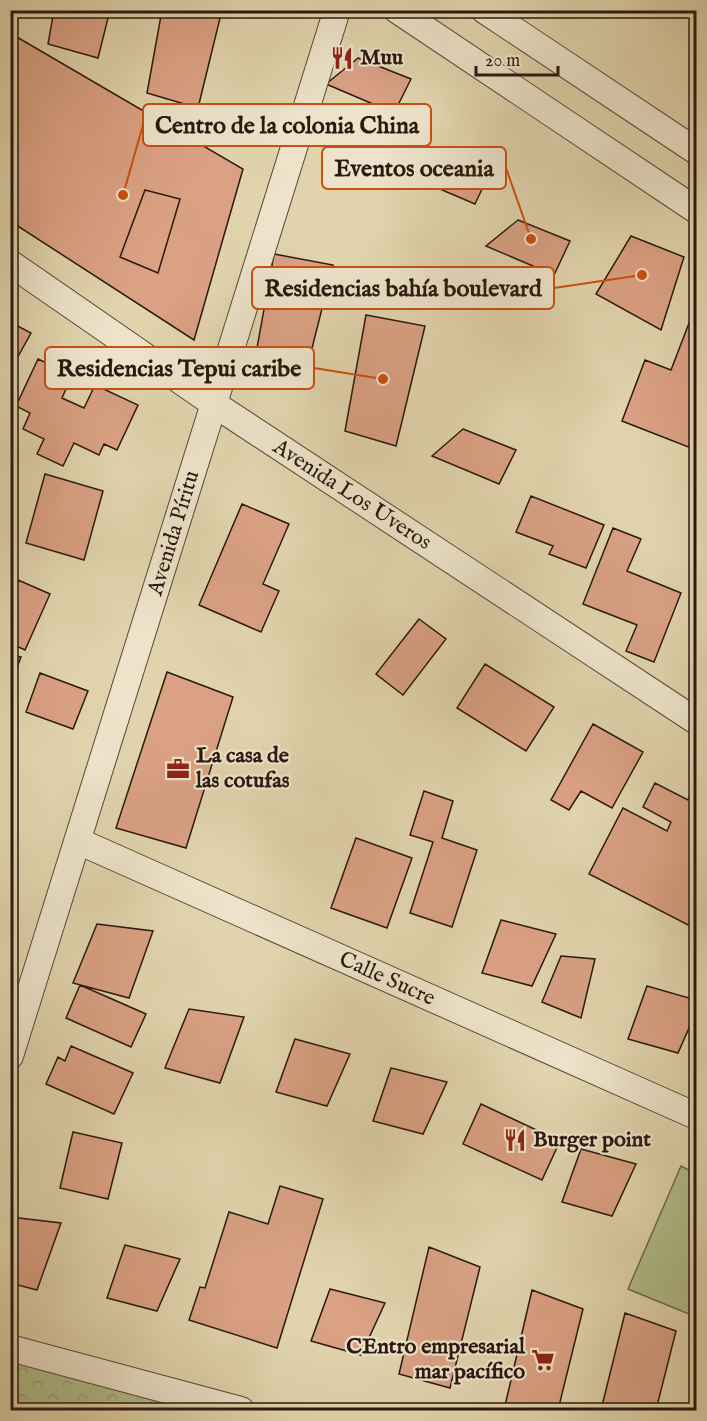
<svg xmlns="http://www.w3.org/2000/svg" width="707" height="1421" font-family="'IM FELL English',serif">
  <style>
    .grass { fill: #b1bd8b; stroke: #6e6a4e; stroke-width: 1.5 }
    .forest { fill: url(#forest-crowns); stroke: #6e6a4e; stroke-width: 1.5 }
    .building { fill: #daa184; stroke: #2b1810; stroke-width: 1.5 }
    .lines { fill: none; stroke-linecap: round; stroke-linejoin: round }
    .street-casing { stroke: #584737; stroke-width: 28 }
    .street { stroke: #ece3ca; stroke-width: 26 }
    .labels { text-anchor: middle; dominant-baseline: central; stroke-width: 4.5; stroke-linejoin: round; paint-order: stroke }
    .poi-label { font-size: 22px; font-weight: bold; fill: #2b1810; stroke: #ece3ca; text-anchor: start }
    .street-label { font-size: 22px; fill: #2b1810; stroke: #ece3ca }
    .leader { fill: none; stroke: #cc4f0d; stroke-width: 2 }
    .callout-dot { fill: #cc4f0d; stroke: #ece3ca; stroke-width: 2 }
    .callout { fill: #ece3ca; stroke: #cc4f0d; stroke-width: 2 }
    .callout-label { font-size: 24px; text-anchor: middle; font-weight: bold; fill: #2b1810 }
  </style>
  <defs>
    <pattern id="forest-crowns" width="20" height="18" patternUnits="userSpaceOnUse" patternTransform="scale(1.5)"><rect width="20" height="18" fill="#b1bd8b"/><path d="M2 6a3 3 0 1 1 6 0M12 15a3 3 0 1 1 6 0" fill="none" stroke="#98a277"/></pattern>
  </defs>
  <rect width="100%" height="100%" fill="#e1d4ad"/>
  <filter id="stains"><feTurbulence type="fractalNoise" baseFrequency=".00333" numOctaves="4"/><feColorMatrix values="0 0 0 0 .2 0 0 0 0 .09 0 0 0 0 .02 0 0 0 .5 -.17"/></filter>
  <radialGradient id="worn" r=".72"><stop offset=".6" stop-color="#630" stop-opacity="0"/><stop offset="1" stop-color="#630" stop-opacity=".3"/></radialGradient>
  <path class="grass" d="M 681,1166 L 696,1174 L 696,1317 L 628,1289 Z"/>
  <path class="forest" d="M 11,1348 L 241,1410 L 11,1410 Z"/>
  <path class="building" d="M 54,10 L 110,10 L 98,58 L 48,44 Z
    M 162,10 L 222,10 L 198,108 L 147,93 Z
    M 10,33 L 243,169 L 194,340 L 10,221 Z
    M 358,58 L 411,79 L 394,113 L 326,84 Z
    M 439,149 L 491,170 L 475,204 L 407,175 Z
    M 145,190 L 180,199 L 158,273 L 120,257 Z
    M 518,220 L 570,241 L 554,275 L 486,246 Z
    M 631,236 L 684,257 L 661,330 L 596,294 Z
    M 274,254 L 333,265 L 303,384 L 253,370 Z
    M 696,305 L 696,450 L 622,421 L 645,360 L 671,370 Z
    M 366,315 L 425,326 L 396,446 L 345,431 Z
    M 10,322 L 31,333 L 10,371 Z
    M 38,359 L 72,375 L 62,398 L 84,408 L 95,385 L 138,405 L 117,450 L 104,444 L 99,455 L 74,443 L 63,466 L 37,454 L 44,439 L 23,429 L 30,413 L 16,406 Z
    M 463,429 L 516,450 L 499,484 L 432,456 Z
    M 45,474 L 103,491 L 84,560 L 26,543 Z
    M 531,496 L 604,525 L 586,568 L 549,554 L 553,546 L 516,532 Z
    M 242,504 L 289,524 L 263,584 L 279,591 L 261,632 L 199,605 Z
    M 613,528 L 641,539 L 627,571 L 681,593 L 654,662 L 626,651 L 637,625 L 583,604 Z
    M 18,580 L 50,594 L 25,650 L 10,643 L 10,596 Z
    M 419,619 L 446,639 L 403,695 L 376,674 Z
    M 10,656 L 21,657 L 10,686 Z
    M 485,664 L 554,707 L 526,751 L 457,708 Z
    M 167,672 L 233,697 L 186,848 L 116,828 Z
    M 40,673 L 88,691 L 73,729 L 26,712 Z
    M 593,724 L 643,752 L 612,808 L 581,791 L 569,810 L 551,800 Z
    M 696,782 L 696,929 L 589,874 L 623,808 L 667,831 L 671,822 L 643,807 L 655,783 L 688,800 Z
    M 424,791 L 453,801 L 442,838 L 477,850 L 452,927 L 410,913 L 433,842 L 410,835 Z
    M 356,838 L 412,858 L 387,928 L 331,908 Z
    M 501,920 L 556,934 L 532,986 L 482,973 Z
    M 97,924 L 153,931 L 129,998 L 73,983 Z
    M 561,956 L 595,959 L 581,1018 L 542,1002 Z
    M 80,985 L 146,1014 L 131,1047 L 66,1018 Z
    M 647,986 L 696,1000 L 696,1012 L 678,1053 L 628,1039 Z
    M 189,1009 L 244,1017 L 220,1083 L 165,1068 Z
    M 295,1039 L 350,1054 L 327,1106 L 276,1092 Z
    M 71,1046 L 133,1073 L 114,1114 L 46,1084 L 58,1057 L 65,1061 Z
    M 391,1068 L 447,1082 L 423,1134 L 373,1121 Z
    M 481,1104 L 560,1141 L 542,1180 L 463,1144 Z
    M 73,1132 L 122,1143 L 108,1199 L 60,1188 Z
    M 581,1149 L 636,1164 L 612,1216 L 562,1202 Z
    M 280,1186 L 323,1199 L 277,1348 L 189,1320 L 200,1287 L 205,1288 L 229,1212 L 268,1224 Z
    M 10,1217 L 61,1223 L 37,1290 L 10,1283 Z
    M 125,1245 L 180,1259 L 157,1311 L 107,1298 Z
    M 429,1247 L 480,1267 L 450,1388 L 399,1374 Z
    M 330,1289 L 385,1303 L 361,1355 L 311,1341 Z
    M 532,1290 L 583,1309 L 558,1410 L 504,1410 Z
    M 625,1313 L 676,1331 L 656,1410 L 601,1410 Z"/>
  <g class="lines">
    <g class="street-casing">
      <path id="street" d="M 397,10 L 696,210
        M 484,10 L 696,151
        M 10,263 L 214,404 L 696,721
        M 78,841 L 696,1116
        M 10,1056 L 337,10
        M 10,1348 L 241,1410"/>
    </g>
    <use href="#street" class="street"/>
  </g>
  <defs>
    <g id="restaurant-bare" transform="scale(1.8)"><path d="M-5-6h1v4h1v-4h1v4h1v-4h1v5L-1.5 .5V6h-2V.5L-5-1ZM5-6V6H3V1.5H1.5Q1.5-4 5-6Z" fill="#8f2418" stroke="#ece3ca" stroke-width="2.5" paint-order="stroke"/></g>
    <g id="office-bare" transform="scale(1.8)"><path d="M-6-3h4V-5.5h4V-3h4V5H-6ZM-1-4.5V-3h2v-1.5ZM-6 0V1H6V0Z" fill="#8f2418" stroke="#ece3ca" stroke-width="2.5" paint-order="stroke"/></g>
    <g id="supermarket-bare" transform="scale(1.8)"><path d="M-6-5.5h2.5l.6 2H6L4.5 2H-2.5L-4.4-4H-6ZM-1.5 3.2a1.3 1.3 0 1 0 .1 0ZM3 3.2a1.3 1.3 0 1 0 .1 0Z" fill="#8f2418" stroke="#ece3ca" stroke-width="2.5" paint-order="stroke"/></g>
  </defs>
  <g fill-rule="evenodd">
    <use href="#restaurant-bare" x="342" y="58"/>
    <use href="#office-bare" x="178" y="769"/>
    <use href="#restaurant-bare" x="515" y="1140"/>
    <use href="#supermarket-bare" x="543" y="1360"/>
  </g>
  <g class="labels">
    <g class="poi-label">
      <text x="360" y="58">Muu</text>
      <text x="196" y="756">La casa de<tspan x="196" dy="25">las cotufas</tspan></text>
      <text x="533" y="1140">Burger point</text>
      <text x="525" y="1347" text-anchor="end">CEntro empresarial<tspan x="525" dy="25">mar pacífico</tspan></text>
    </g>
    <g class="street-label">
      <text transform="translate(352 495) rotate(33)">Avenida Los Uveros</text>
      <text transform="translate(174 533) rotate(-73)">Avenida Píritu</text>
      <text transform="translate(387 979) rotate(24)">Calle Sucre</text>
    </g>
  </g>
  <path class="leader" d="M123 195L143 125M531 239L506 168M642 275L554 288M383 379L314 368"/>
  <g class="callout-dot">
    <circle cx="123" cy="195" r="6"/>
    <circle cx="531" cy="239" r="6"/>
    <circle cx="642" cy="275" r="6"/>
    <circle cx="383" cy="379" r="6"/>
  </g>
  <g class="callout">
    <rect x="143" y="104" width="288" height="42" rx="6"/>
    <rect x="322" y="147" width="184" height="42" rx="6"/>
    <rect x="252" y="267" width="302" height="42" rx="6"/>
    <rect x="45" y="347" width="269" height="42" rx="6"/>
  </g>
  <g class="callout-label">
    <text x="287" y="133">Centro de la colonia China</text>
    <text x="414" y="176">Eventos oceania</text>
    <text x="403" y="296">Residencias bahía boulevard</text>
    <text x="179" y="376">Residencias Tepui caribe</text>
  </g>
  <rect width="707" height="1421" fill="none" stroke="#e1d4ad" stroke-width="36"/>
  <rect x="12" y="12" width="683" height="1397" fill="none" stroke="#2b1810" stroke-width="3"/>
  <rect x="18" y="18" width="671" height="1385" fill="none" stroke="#2b1810" stroke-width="1.5"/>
  <path d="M476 66v9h82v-9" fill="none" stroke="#2b1810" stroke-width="3"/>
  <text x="485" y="66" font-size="18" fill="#2b1810" stroke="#ece3ca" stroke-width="4.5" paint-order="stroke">20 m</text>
  <rect width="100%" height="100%" filter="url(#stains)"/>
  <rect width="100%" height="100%" fill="url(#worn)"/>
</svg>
